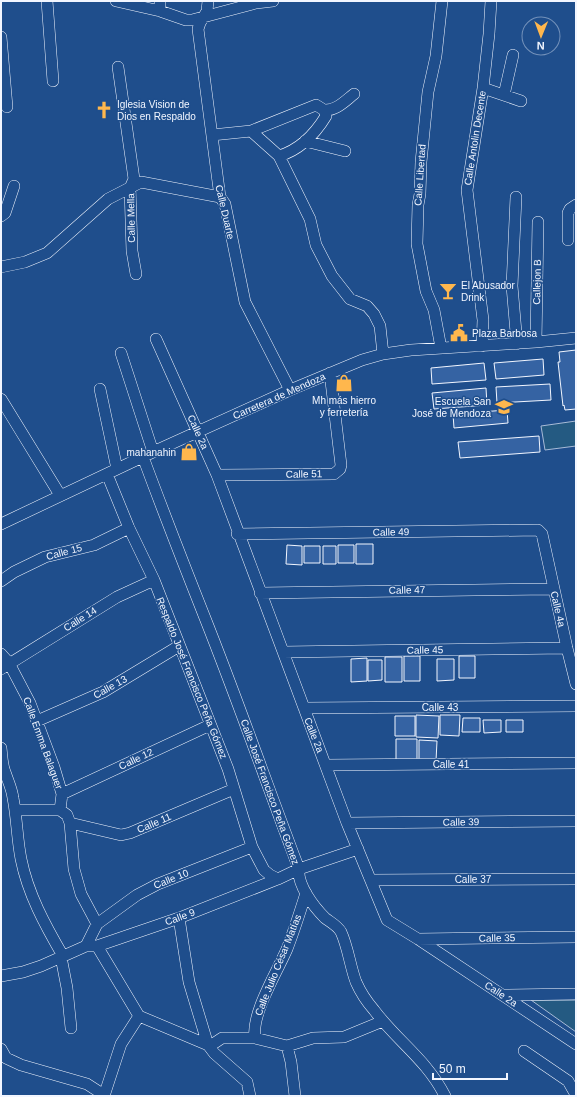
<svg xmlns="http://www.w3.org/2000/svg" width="577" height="1097" font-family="Arial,sans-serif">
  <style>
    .green { fill: #245a82; stroke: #a8bbd7 }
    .building { fill: #3563a3; stroke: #f2f6ff }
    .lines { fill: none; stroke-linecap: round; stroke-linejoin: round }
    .minor-casing { stroke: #f2f6ff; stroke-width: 12 }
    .minor { stroke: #1f4e8c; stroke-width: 11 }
    .labels { text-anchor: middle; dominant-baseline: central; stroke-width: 3; stroke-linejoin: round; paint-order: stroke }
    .poi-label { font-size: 10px; fill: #f2f6ff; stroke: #1f4e8c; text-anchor: start }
    .street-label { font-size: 10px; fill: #f2f6ff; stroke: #1f4e8c }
  </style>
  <rect width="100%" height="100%" fill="#1f4e8c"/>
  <path class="green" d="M 576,421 L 576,446 L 545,450 L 541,426 Z
    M 531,1000 L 576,1000 L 576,1032 Z"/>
  <path class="building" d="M 576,350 L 576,409 L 565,410 L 564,405 L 563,406 L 558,362 L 560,362 L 559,352 Z
    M 543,359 L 544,375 L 496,379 L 494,363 Z
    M 484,363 L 486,380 L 432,384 L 431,368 Z
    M 550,384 L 551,400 L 497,403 L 496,387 Z
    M 486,388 L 487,405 L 434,409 L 432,393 Z
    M 507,410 L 508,423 L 454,428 L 453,414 Z
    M 539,436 L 540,452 L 460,458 L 458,442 Z
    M 356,544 L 373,544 L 373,564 L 356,564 Z
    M 287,545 L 302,546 L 302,565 L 286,564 Z
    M 338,545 L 354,545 L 354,563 L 338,563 Z
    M 304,546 L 320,546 L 320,563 L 304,563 Z
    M 323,546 L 336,546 L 336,564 L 323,564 Z
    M 404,656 L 420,656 L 420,681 L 404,681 Z
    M 459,656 L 475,656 L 475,678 L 459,678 Z
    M 385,657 L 402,657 L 402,682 L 385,682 Z
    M 367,658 L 367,681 L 351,682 L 351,659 Z
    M 437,659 L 454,659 L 454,680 L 437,681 Z
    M 368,660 L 382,660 L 382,680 L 368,681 Z
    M 416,715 L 439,716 L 438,738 L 416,737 Z
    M 440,715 L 460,715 L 459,736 L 440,735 Z
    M 395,716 L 415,716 L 415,736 L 395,736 Z
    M 463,718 L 480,718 L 480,732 L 462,732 Z
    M 483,720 L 501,720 L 501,732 L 484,733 Z
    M 506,720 L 523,720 L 523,732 L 506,732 Z
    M 396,739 L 417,739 L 417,761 L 396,760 Z
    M 419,740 L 437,741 L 436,761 L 419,760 Z"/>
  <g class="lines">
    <g class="minor-casing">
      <path id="minor" d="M 47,1 L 53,81
        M 116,1 L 160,11 L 186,20 L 192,20 L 256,3 L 273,1
        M 160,1 L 160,11
        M 208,1 L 207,11 L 200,23 L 198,29 L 220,197 L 225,204 L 245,302 L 290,390
        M 1,37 L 7,107
        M 118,67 L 134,179 L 130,188 L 132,251 L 136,274
        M 483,88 L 521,101
        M 504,95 L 513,55
        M 324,110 C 336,111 345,101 354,94
        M 251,131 L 279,156 L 310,219 L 316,245 L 332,276 L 350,299 L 367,306 L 374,314 L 380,326 L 383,354
        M 212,135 L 251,131 L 316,105 L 324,110 L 326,116 C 315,134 299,150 279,156
        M 305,141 L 345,151
        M 516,197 L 512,286 L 517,344
        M 1,216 L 5,213 L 14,186
        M 568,240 L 568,213 L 570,209 L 576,205
        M 1,267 L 25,262 L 47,253 L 108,199 L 141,182 L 220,197
        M 156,339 L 217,475 L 347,823 L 387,920 L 418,939 L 576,1044
        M 536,342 L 538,222
        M 482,346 L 483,320 L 467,190 L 483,88 L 489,34 L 491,1
        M 441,348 L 434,310 L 426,291 L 417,244 L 418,205 L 420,194 L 421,162 L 428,92 L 436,56 L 442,1
        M 121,353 L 153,452
        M 100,389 L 117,469
        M 1,399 L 60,495
        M 143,457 C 163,511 184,565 205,618 C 238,701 267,785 299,869 C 297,885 314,907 325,918 C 330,922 338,926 341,932 C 348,947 350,966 356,982 C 360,991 367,1002 374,1010 C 397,1041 427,1060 445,1096
        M 107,474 L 129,528 L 154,580 L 228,769 L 252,847 L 264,870 L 270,875 L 278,879
        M 217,475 L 334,474 L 340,469 L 341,465 L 330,373
        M 1,524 L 153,452 L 290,390 L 362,360 L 383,354 L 411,350 L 536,342 L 576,338
        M 237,534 L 538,530 L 542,534 L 567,648 L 576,684
        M 1,581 L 14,572 L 45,557 L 94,545 L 129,528
        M 260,593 L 553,589
        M 283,652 L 567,648
        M 1,654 L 9,663 L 30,703 L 54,767 L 62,794 L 60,810 L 67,815 L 70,823 L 74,869 L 81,894 L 97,924 L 86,946
        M 1,669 L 117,597 L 154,580
        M 304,708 L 576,706
        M 37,721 L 103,692 L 179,646
        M 1,748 C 2,756 2,765 5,772 C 8,781 12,789 13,798 C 17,818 17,839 21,859 C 28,894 45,925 63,956
        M 326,765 L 576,763
        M 62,794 L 210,725
        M 16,810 L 60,810
        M 70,823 L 121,835 L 130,833 L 234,789
        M 347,823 L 576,821
        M 371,880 L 576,879
        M 179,918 L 189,982 L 208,1045 L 214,1053 L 247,1082 L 250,1096
        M 97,924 L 137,895 L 158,884 L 252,847
        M 418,939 L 576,937
        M 97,946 L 139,1016 L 208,1045 L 213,1044 L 222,1038 L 255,1038 L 287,1046 L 313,1038 L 344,1037 L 383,1021
        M 61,957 L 67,988 L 71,1028
        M 1,976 L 23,972 L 41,966 L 86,946 L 97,946 L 179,918 L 278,879 L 299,869 L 358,849
        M 503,995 L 576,994
        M 255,1038 C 251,1014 277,972 287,949 C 294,931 300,912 306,893
        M 287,1046 L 291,1062 L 295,1096
        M 1,1049 L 6,1058 L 21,1065 L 87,1084 L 104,1095
        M 524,1051 L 568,1081 L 576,1095
        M 104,1096 L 121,1044 L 139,1016"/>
    </g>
    <use href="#minor" class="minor"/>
  </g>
  <defs>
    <g id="church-bare" transform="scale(1.38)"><path d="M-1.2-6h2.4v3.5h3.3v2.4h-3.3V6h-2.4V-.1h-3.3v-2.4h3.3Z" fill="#ffb74d" stroke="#1f4e8c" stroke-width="2.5" paint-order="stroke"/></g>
    <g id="bar-bare" transform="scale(1.38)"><path d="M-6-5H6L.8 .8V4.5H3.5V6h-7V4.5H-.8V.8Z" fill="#ffb74d" stroke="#1f4e8c" stroke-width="2.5" paint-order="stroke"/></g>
    <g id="civic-bare" transform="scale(1.38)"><path d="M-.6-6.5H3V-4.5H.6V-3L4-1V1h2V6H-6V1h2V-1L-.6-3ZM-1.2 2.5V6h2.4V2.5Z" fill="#ffb74d" stroke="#1f4e8c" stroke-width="2.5" paint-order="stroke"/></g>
    <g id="shop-bare" transform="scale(1.38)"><path d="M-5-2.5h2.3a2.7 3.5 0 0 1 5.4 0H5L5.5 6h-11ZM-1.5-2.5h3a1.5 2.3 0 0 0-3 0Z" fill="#ffb74d" stroke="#1f4e8c" stroke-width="2.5" paint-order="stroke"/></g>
    <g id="school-bare" transform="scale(1.38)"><path d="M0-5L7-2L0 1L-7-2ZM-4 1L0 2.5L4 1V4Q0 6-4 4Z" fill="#ffb74d" stroke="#1f4e8c" stroke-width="2.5" paint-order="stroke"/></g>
  </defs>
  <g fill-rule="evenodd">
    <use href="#church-bare" x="104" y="110"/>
    <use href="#bar-bare" x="448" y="291"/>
    <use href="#civic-bare" x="459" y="333"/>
    <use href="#shop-bare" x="344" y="383"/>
    <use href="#school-bare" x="504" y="407"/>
    <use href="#shop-bare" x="189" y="452"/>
  </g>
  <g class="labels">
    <g class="poi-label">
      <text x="117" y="104">Iglesia Vision de<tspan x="117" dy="12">Dios en Respaldo</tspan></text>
      <text x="461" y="285">El Abusador<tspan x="461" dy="12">Drink</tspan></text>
      <text x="472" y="333">Plaza Barbosa</text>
      <text x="344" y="400" text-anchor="middle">Mh más hierro<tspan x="344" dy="12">y ferretería</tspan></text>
      <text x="491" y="401" text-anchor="end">Escuela San<tspan x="491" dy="12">José de Mendoza</tspan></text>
      <text x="176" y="452" text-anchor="end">mahanahin</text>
    </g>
    <g class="street-label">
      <text transform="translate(475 138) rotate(-81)">Calle Antolin Decente</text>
      <text transform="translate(420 175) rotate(-86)">Calle Libertad</text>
      <text transform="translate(225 212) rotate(77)">Calle Duarte</text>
      <text transform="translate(131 218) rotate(-91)">Calle Mella</text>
      <text transform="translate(537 282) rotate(-89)">Callejon B</text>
      <text transform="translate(279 396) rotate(-24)">Carretera de Mendoza</text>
      <text transform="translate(198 432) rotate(66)">Calle 2a</text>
      <text transform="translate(304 474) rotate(-1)">Calle 51</text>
      <text transform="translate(391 532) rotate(-1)">Calle 49</text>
      <text transform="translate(64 552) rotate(-15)">Calle 15</text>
      <text transform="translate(407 590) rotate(-1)">Calle 47</text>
      <text transform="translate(558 609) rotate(77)">Calle 4a</text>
      <text transform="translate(80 619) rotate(-32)">Calle 14</text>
      <text transform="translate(425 650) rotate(-1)">Calle 45</text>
      <text transform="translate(192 678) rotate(68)">Respaldo José Francisco Peña Gómez</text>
      <text transform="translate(110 687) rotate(-29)">Calle 13</text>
      <text x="440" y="707">Calle 43</text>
      <text transform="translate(314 735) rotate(68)">Calle 2a</text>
      <text transform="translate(43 743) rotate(70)">Calle Emma Balaguer</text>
      <text transform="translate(136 759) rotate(-25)">Calle 12</text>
      <text x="451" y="764">Calle 41</text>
      <text transform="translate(270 792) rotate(70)">Calle José Francisco Peña Gómez</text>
      <text transform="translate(461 822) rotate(-1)">Calle 39</text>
      <text transform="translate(154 823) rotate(-23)">Calle 11</text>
      <text transform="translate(171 879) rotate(-22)">Calle 10</text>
      <text x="473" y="879">Calle 37</text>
      <text transform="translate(180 917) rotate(-20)">Calle 9</text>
      <text transform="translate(497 938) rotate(-1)">Calle 35</text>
      <text transform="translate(278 965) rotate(-68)">Calle Julio César Matías</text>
      <text transform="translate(501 994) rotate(34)">Calle 2a</text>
    </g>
  </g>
  <rect width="577" height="1097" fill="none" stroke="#f2f6ff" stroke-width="4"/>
  <g transform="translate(541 36) rotate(181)"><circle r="19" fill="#1f4e8c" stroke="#7391ba"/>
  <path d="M0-3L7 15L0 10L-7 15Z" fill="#ffb74d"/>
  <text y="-6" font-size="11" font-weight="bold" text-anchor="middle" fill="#f2f6ff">N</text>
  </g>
  <path d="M433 1073v6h74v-6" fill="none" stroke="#f2f6ff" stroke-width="2"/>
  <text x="439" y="1073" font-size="12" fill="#f2f6ff" stroke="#1f4e8c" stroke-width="3" paint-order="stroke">50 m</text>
</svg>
